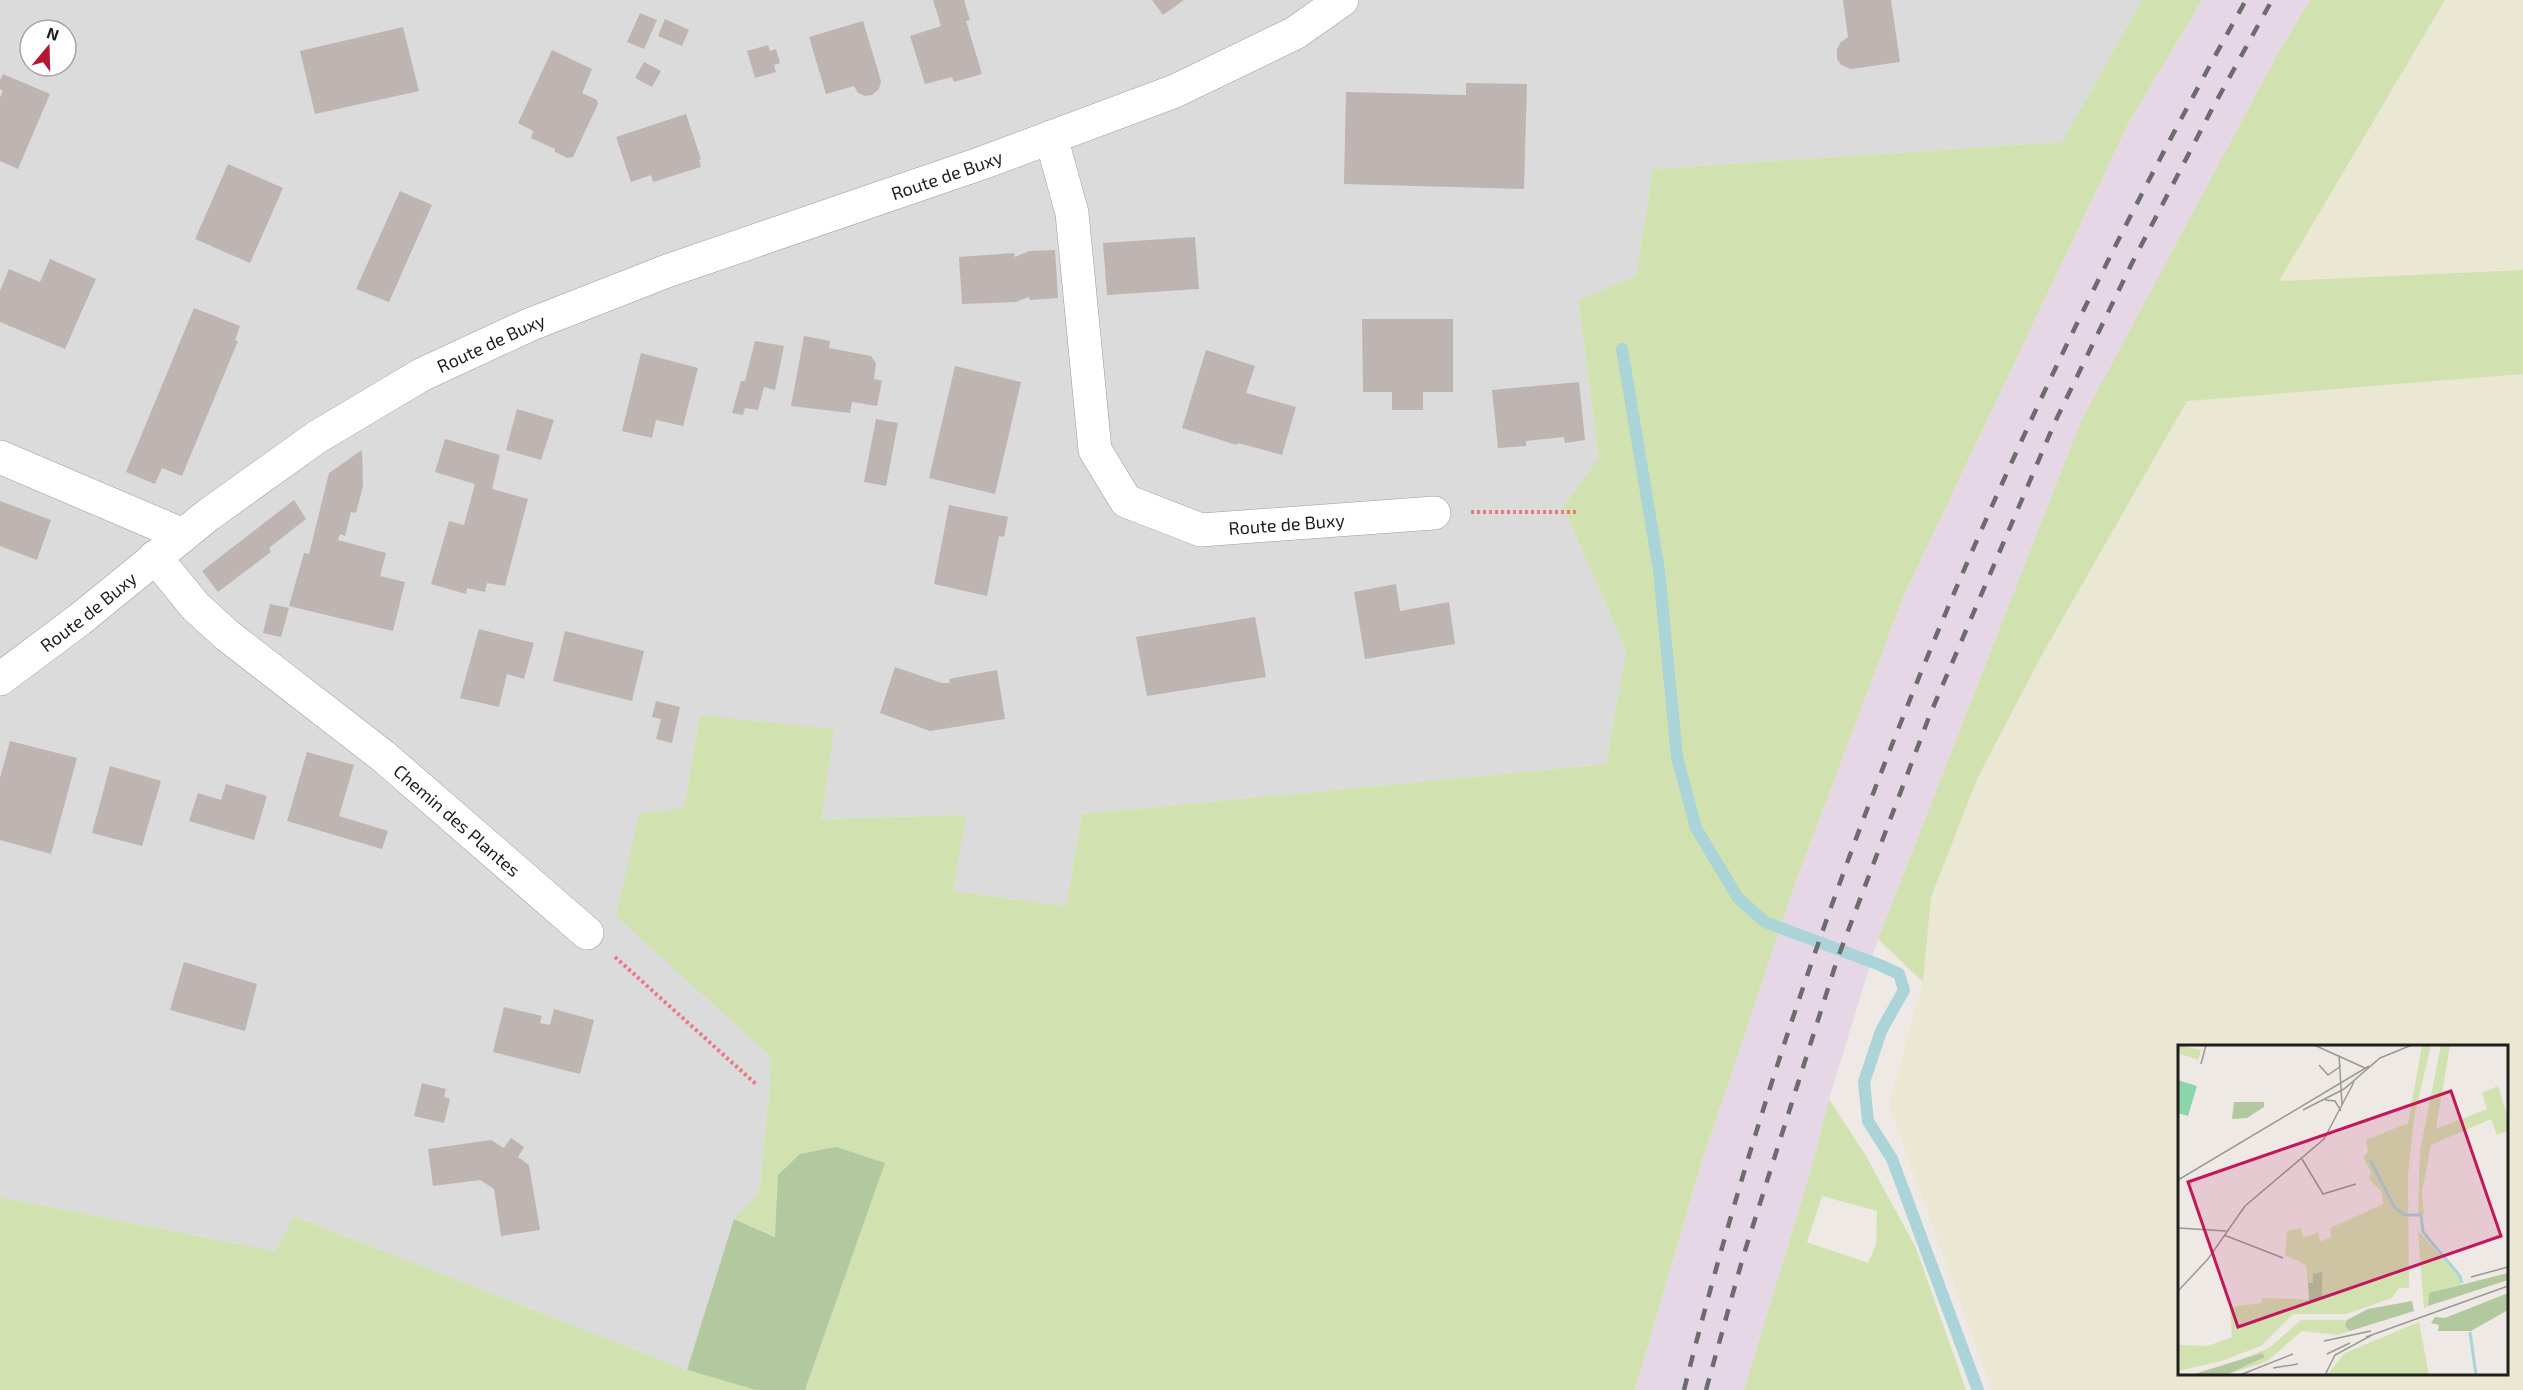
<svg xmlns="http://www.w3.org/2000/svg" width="2523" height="1390" font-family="'Exo 2',sans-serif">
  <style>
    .residential { fill: #dcdbdb; fill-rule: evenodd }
    .industrial { fill: #e6d7e6 }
    .farmland { fill: #eae8d2; fill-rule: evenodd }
    .grass { fill: #d1e2b0; fill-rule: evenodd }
    .forest { fill: #b2c89e }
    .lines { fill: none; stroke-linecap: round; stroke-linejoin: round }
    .stream { stroke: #aad4d7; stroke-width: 12 }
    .building { fill: #beb4b2 }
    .minor-casing { stroke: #9b9b9b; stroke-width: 34 }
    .path { stroke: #ea7981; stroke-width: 4; stroke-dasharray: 3 3; stroke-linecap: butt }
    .minor { stroke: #fff; stroke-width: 33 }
    .rail { stroke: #6c6c6c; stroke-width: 4.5; stroke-dasharray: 12 12; stroke-linecap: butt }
    .labels { text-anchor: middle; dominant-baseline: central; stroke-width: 4.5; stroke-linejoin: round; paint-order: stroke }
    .street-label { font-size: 18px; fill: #1e1e1e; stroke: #fff }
    .inset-river { fill: none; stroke: #aad4d7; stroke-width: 3 }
    .inset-road { fill: none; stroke: #9b9895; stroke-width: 1.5 }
    .view { fill: #c2185b; fill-opacity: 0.15; stroke: #c2185b; stroke-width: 3 }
    .inset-edge { fill: none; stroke: #1e1e1e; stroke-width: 3 }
  </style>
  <rect width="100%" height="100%" fill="#eee9e5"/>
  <path class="residential" d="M 0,0 L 2142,0 L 2062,142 L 1653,169 L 1636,276 L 1578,301 L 1599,458 L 1563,507 L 1626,650 L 1606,764 L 1082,814 L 1066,906 L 953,891 L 965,815 L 820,819 L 700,715 L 684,808 L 616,915 L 771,1057 L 769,1095 L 759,1193 L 734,1220 L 687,1370 L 294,1216 L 275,1251 L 0,1197 ZM 30,30 L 66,30 L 66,66 L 30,66 Z"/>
  <path class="industrial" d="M 2202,0 L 2310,0 L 2277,55 L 2080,423 L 1878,939 L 1829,1099 L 1811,1169 L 1744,1390 L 1635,1390 L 1701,1164 L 1795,884 L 1904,595 L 2129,122 Z"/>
  <path class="farmland" d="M 2445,0 L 2523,0 L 2523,270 L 2278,281 Z
    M 2523,374 L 2523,1390 L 1992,1390 L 1889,1105 L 1923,982 L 1931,897 L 1978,777 L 2043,653 L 2187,401 ZM 2180,1046 L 2506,1046 L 2506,1374 L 2180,1374 Z"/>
  <path class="grass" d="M 2142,0 L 2202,0 L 2129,122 L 1904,595 L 1795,884 L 1701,1164 L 1635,1390 L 805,1390 L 885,1163 L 778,1175 L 776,1237 L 734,1219 L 759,1193 L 769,1095 L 771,1057 L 616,916 L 639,814 L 684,807 L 700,715 L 834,729 L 821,819 L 966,815 L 953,891 L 1066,906 L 1082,814 L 1606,764 L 1626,650 L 1563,507 L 1599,458 L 1578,300 L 1636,276 L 1653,169 L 2062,142 Z
    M 2310,0 L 2445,0 L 2279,281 L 2523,270 L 2523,374 L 2187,401 L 2043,653 L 1978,777 L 1931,897 L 1923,982 L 1878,939 L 2080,423 L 2277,55 Z
    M 1829,1099 L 1866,1156 L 1916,1248 L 1966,1390 L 1744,1390 L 1811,1169 ZM 1822,1196 L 1877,1211 L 1876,1245 L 1868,1263 L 1807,1242 Z
    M 0,1197 L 275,1251 L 294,1216 L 687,1370 L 756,1390 L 0,1390 Z"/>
  <path class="forest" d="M 836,1147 L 885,1163 L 805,1390 L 756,1390 L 687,1370 L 734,1219 L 775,1237 L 778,1175 L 800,1154 Z"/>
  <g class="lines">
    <path class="stream" d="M 1622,349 L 1659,570 L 1677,757 L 1696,828 L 1738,898 L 1765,922 L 1880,965 L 1899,974 L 1904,990 L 1881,1031 L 1864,1082 L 1868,1121 L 1892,1159 L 1978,1390"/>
  </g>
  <path class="building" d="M 933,0 L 964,0 L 970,20 L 966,21 L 982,74 L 954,82 L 952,77 L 925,84 L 910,36 L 941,26 Z
    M 1152,0 L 1184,0 L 1163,15 Z
    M 1843,0 L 1891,0 L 1900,62 L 1851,69 L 1841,65 L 1837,59 L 1837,49 L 1841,42 L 1848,37 Z
    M 640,13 L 657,20 L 644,49 L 627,42 Z
    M 665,19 L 689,30 L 682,46 L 658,36 Z
    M 863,21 L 881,81 L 879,89 L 872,95 L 865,96 L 858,93 L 854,86 L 826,94 L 809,37 Z
    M 403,27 L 419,91 L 315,114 L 300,51 Z
    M 768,45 L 770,51 L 776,49 L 780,63 L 774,65 L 776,72 L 755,78 L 747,51 Z
    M 552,50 L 592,69 L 582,93 L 597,100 L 598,104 L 573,157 L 567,158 L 555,152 L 555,149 L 531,138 L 533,131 L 518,123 Z
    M 644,62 L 661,71 L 652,87 L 635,78 Z
    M 3,74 L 50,94 L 18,169 L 0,161 L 0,97 L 3,91 L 0,89 L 0,80 Z
    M 1466,83 L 1527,84 L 1524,189 L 1344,184 L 1346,92 L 1466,95 Z
    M 686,114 L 701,159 L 699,160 L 701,167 L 653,182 L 651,175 L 631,182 L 616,137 Z
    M 228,164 L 283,188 L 250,263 L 195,239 Z
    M 400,191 L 432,205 L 389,302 L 356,289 Z
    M 1195,237 L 1199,289 L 1107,295 L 1103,243 Z
    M 1055,250 L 1058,298 L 1030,300 L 1029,297 L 1016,302 L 962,304 L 959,257 L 1014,253 L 1015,257 L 1029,251 Z
    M 50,259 L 96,279 L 65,349 L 0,322 L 0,291 L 9,269 L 40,282 Z
    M 194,308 L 240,326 L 235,340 L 238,341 L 182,476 L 162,468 L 155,484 L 126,472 Z
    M 1362,319 L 1453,319 L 1453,392 L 1423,392 L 1423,410 L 1392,410 L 1392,392 L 1363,392 Z
    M 804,336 L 830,341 L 829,348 L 871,356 L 876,363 L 874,379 L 882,381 L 877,406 L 852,402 L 850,413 L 791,406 Z
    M 755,341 L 784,346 L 775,390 L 764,387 L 758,410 L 745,408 L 743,415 L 732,413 L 741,381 L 745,381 Z
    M 1206,350 L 1255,366 L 1246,393 L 1296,407 L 1282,455 L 1238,443 L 1237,445 L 1182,428 Z
    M 641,353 L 698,368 L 683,426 L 656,420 L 652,438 L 622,431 Z
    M 955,366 L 1021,382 L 995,494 L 929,478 Z
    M 1579,382 L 1585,440 L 1565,443 L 1564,437 L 1526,441 L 1526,446 L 1498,448 L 1492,390 Z
    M 517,409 L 554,420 L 541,460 L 506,450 Z
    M 876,419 L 898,423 L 886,486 L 864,482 Z
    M 445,439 L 500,455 L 492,489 L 528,499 L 505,586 L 487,583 L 485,592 L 467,588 L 466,594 L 431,584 L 449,521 L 464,525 L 475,484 L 435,472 Z
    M 362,450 L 363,486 L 356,513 L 351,512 L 345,536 L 340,534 L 338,540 L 386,553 L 380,576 L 405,582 L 393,631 L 289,606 L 304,553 L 309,554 L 329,473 Z
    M 294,500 L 306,519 L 269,548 L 271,552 L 218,592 L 202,571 Z
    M 0,501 L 51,520 L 37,560 L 0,546 Z
    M 949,505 L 1008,517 L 1004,537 L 999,536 L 987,596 L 934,584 Z
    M 1396,584 L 1400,611 L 1449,602 L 1455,644 L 1365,659 L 1354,592 Z
    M 270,604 L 289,608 L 281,637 L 263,633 Z
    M 1255,617 L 1266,677 L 1147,696 L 1136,637 Z
    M 479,629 L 534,643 L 524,679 L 507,674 L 499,707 L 460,698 Z
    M 565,631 L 644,651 L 632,701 L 553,681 Z
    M 895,667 L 942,683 L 950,683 L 949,679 L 997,670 L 1005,719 L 930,731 L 880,713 Z
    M 656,701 L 680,707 L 672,743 L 656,739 L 661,719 L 652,717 Z
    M 10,741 L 77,758 L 51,854 L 0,840 L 0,778 Z
    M 307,752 L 354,765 L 339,816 L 388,831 L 382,849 L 287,821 Z
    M 110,766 L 161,781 L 142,846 L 92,833 Z
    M 226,784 L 267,796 L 254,840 L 189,821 L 198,793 L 221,800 Z
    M 184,962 L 257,984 L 245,1031 L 170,1010 Z
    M 504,1007 L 542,1016 L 540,1023 L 550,1025 L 554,1009 L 594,1020 L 580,1074 L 493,1052 Z
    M 422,1083 L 446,1089 L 444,1097 L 450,1099 L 444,1123 L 414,1116 Z
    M 511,1138 L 524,1147 L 518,1157 L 529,1165 L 540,1230 L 501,1236 L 494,1189 L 480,1180 L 433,1186 L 428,1149 L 491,1140 L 504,1148 Z"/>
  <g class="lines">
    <g class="minor-casing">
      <g id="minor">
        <path id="s1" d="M 1051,137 L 1072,213 L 1095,450 L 1126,501 L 1201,530 L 1434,513"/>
        <path d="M 0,457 L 183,535"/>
        <path id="s2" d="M 155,557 L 196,607 L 228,636 L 383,756 L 587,933"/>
        <path id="s3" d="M 0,679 L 79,620 L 208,515 L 317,437 L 421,375 L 529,325 L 667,271 L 982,163 L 1175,91 L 1295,33 L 1342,0"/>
      </g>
    </g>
    <path class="path" d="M 1471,512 L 1577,512
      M 615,957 L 757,1085"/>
    <use href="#minor" class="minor"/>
    <path class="rail" d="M 1684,1390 C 1806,905 2002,436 2246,0
      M 1706,1390 L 1743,1257 L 1837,960 L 1929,717 L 2055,422 L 2131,265 L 2212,109 L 2272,0"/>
  </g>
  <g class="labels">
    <g class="street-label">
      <text stroke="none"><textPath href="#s3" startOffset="1083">Route de Buxy</textPath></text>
      <text stroke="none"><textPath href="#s3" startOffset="597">Route de Buxy</textPath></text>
      <text stroke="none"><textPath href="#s1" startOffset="543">Route de Buxy</textPath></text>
      <text stroke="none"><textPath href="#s3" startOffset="111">Route de Buxy</textPath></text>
      <text stroke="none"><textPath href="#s2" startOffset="402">Chemin des Plantes</textPath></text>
    </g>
  </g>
  <g transform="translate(2178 1045)">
    <rect width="330" height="330" fill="#eee9e5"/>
    <path d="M 0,0 L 23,5 L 20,15 L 0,8 ZM 253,0 L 236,73 L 230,131 L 231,243 L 221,243 L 214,253 L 168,269 L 115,269 L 83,301 L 43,316 L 0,326 L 0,300 L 30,301 L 54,292 L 52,262 L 83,258 L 84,253 L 144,255 L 135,238 L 130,238 L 128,220 L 107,210 L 109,186 L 123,183 L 125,193 L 140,187 L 142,196 L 153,193 L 152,183 L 205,159 L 203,146 L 191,134 L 193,127 L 185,112 L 190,107 L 188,95 L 230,78 L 244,1 ZM 263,0 L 272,0 L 258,84 L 309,64 L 304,48 L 320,41 L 330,72 L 330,86 L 319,90 L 313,74 L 253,100 L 244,147 L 246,170 L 240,168 L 242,106 ZM 240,186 L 281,231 L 283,240 L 251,248 L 250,261 L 246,263 ZM 123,275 L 169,275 L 167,281 L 172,286 L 160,290 L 124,286 L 88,317 L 50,329 L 87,312 L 84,308 L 63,314 L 91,303 ZM 241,277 L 251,330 L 149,330 L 167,308 Z" fill="#d1e2b0"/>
    <path d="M 56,57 L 86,57 L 86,62 L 69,73 L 54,74 ZM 144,227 L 144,255 L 131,255 L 130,238 L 135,238 L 135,229 ZM 330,228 L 330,235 L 250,261 L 251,248 ZM 330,248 L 330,265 L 293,286 L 260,286 L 261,280 L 253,278 L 257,272 L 267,273 ZM 234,256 L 236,266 L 172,286 L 167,281 L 169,275 L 190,264 ZM 84,308 L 87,312 L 48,330 L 13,330 Z" fill="#b2c89e"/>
    <path d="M 0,35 L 19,41 L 10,71 L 0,68 Z" fill="#8bd4ac"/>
    <path class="inset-river" d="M 192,115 L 217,163 L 227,170 L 243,170 L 245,187 L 282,231 L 284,238M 292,287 L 298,330"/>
    <path class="inset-road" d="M 136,0 L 187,23M 161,10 L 164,60M 23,19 L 28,0M 141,20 L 150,30 L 163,21M 147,55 L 157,56 L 163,66M 125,65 L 166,44 L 202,13 L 234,0M 124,114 L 145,149 L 178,139M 0,135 L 191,21M 0,183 L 48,186M 46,190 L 105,213M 293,232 L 330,222M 0,246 L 30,214 L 67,161 L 146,94 L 176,37M 188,292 L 330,241M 146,296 L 193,286M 149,309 L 172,298M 95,323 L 120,319M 62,330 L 115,309M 147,330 L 157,310 L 194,290"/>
    <path class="view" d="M 273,46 L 323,191 L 60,282 L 10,137 Z"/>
    <rect width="330" height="330" class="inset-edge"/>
  </g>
  <g transform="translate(48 48) rotate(19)"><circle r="28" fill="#ffffff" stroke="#a5a5a5" stroke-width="1.5"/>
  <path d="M0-4.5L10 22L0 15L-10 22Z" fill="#b61631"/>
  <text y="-9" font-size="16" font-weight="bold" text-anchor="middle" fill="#1e1e1e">N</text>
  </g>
</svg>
